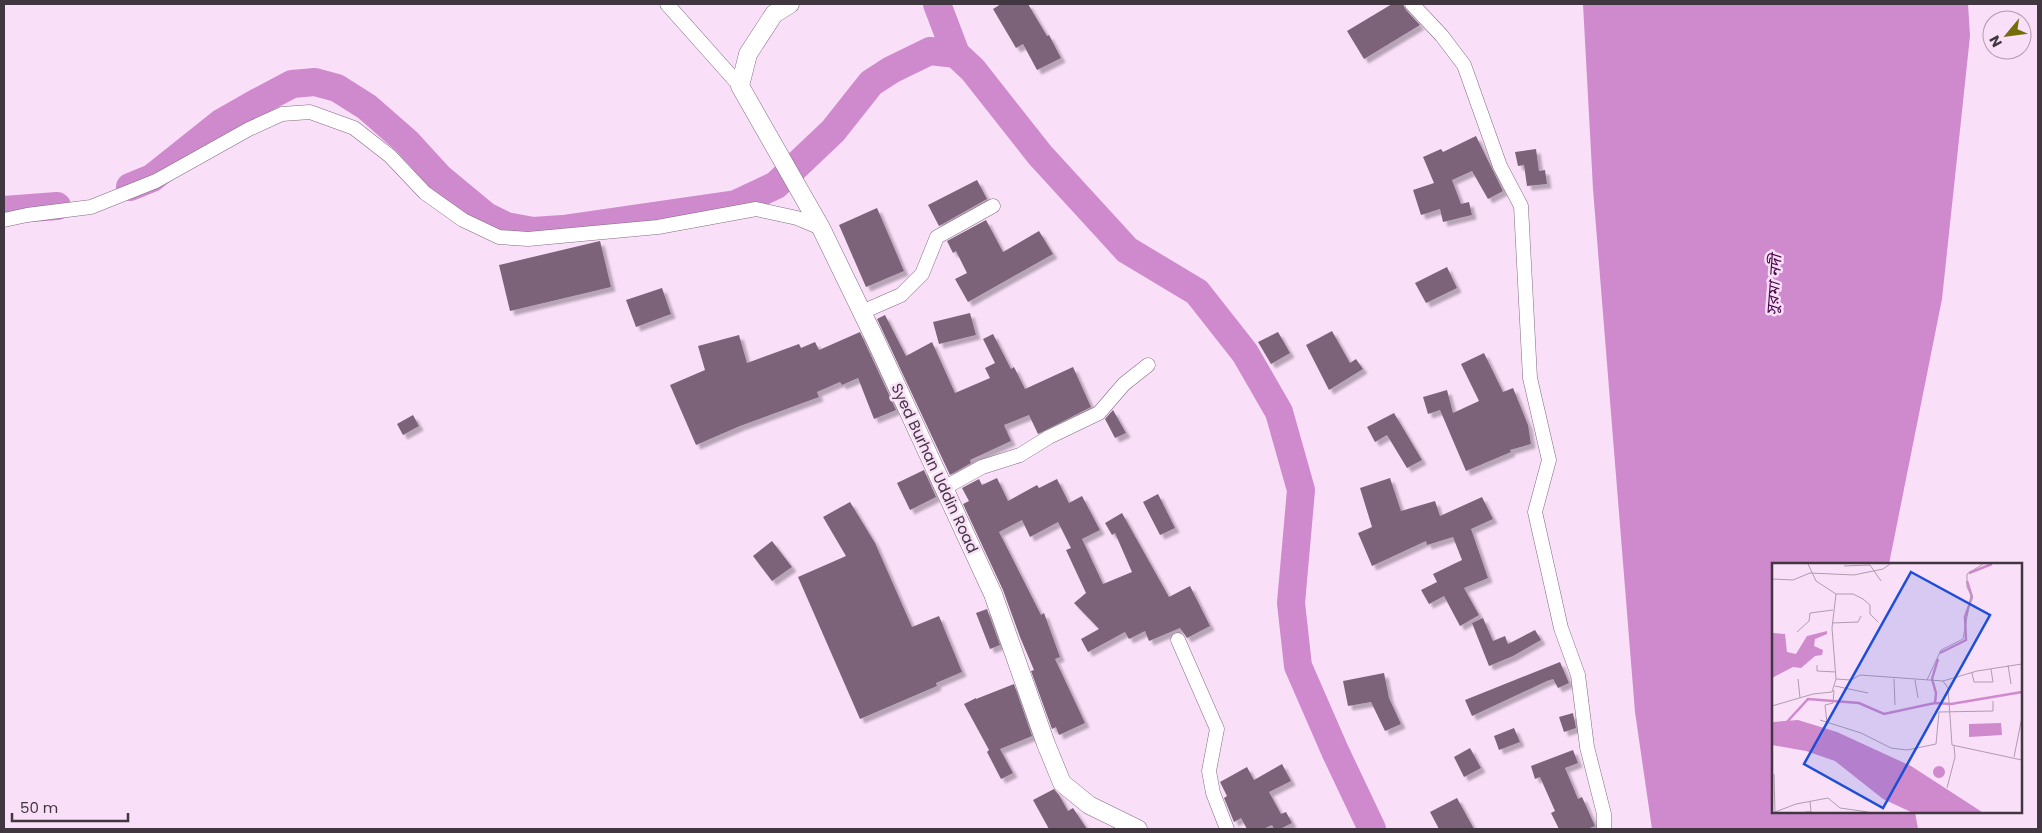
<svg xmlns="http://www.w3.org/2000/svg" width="2042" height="833" font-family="Poppins,'Noto Sans Bengali',sans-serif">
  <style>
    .water { fill: #cf89cd }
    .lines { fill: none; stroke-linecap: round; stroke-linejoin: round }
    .river { stroke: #cf89cd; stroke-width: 28 }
    .building { fill: #7b647a; filter: url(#shadow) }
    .minor-casing { stroke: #836c82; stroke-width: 15 }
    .tertiary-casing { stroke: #836c82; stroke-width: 19 }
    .minor { stroke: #fff; stroke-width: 14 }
    .tertiary { stroke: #fff; stroke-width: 18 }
    .labels { text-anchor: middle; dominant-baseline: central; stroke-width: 5; stroke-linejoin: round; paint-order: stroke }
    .street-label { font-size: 15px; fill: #413741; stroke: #fadff8 }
    .water-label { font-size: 16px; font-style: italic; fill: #460547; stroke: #fadff8 }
    .inset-river { fill: none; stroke: #cf89cd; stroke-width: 2.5 }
    .inset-road { fill: none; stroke: #b09caf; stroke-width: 1 }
    .view { fill: #1d4ed8; fill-opacity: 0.15; stroke: #1d4ed8; stroke-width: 2.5 }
    .inset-edge { fill: none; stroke: #413741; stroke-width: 2.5 }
  </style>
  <defs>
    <filter id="shadow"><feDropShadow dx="4.5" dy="4.5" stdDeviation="1" flood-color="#0004"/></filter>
  </defs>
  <rect width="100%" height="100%" fill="#fadff8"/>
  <path class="water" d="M 1583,4 L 1968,4 L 1970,36 L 1942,299 L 1889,564 L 1773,564 L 1773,812 L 1915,812 L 1918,829 L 1652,829 L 1635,712 L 1593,189 Z"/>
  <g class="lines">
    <path class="river" d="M 937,4 L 956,54
      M 130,187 L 152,178 L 221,123 L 256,103 L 292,84 L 315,82 L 337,88 L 367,107 L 407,142 L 439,177 L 486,216 L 506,226 L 533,231 L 563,229 L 736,204 L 776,185 L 833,131 L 871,83 L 891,70 L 930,51 L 956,54 L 973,70 L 1040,155 L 1127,250 L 1197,292 L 1245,353 L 1279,412 L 1301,490 L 1291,603 L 1298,666 L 1335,751 L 1372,829
      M 4,210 L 57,206"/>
  </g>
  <path class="building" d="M 1001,4 L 1028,4 L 1047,36 L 1049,35 L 1061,58 L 1037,70 L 1023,44 L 1016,48 L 993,9 Z
    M 1392,4 L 1403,4 L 1406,10 L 1420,25 L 1364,59 L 1347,31 Z
    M 1476,136 L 1503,191 L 1488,199 L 1472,171 L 1452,180 L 1461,204 L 1469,202 L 1472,215 L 1443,222 L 1440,209 L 1421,215 L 1413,190 L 1434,183 L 1423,157 L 1441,149 L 1443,152 Z
    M 1536,149 L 1539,171 L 1545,170 L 1547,184 L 1527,186 L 1524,165 L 1518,166 L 1515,152 Z
    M 977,180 L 987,199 L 939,226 L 928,205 Z
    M 877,208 L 904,271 L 866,287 L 839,225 Z
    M 986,220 L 1003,252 L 1039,231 L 1053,254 L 968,302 L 955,279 L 967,273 L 956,251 L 953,253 L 947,241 Z
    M 600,241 L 611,287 L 510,311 L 499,265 Z
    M 1447,267 L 1457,288 L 1426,303 L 1415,283 Z
    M 662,288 L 671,314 L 636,327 L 626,300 Z
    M 970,313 L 976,335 L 939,344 L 933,322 Z
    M 885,315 L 906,356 L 932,342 L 955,393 L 990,378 L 985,368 L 995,363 L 983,339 L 993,334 L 1011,369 L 1014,367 L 1025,389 L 1073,367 L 1091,407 L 1038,434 L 1029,415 L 1004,425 L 1011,441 L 970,460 L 971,463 L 950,475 L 877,319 Z
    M 1332,331 L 1350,363 L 1356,359 L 1363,369 L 1329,390 L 1306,345 Z
    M 860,332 L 896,410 L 874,419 L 858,378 L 842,385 L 840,382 L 817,392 L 819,397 L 740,426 L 696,445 L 670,385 L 705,370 L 698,346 L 739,335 L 747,363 L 799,344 L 801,348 L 815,342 L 819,350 Z
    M 1278,332 L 1290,353 L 1271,364 L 1258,342 Z
    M 1484,353 L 1503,392 L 1513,388 L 1528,425 L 1531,444 L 1510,450 L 1511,452 L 1466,471 L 1440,410 L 1428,414 L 1423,397 L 1447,390 L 1453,413 L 1479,401 L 1461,364 Z
    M 1113,410 L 1126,433 L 1115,438 L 1105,419 Z
    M 1394,413 L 1422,460 L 1407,468 L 1387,435 L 1375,442 L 1367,427 Z
    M 413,415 L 419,426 L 403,435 L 397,424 Z
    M 924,470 L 936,497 L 910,510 L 897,483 Z
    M 997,478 L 1008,501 L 1037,485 L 1039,488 L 1057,479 L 1069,503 L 1082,496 L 1100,530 L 1082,539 L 1103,584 L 1132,572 L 1115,533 L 1112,535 L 1105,523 L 1122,513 L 1169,597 L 1190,586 L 1210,626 L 1187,638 L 1180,628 L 1149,641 L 1145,631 L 1129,639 L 1125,632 L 1088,652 L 1081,639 L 1099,629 L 1074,603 L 1086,593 L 1066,550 L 1071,548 L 1058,522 L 1030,537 L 1022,520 L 999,532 L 1041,615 L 1044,613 L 1060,657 L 1055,659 L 1085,723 L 1059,735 L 1056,727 L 1052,729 L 1031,671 L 1034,670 L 1020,637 L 1003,590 L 963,504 L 969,501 L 962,488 L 979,479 L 982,485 Z
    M 1390,478 L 1401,511 L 1435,501 L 1440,516 L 1482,497 L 1493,519 L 1471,529 L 1488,578 L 1464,588 L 1479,615 L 1460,626 L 1444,596 L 1429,604 L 1421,590 L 1437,582 L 1433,574 L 1462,560 L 1453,537 L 1427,545 L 1426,541 L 1372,566 L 1358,533 L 1372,527 L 1360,488 Z
    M 1158,494 L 1175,528 L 1160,535 L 1143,502 Z
    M 850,502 L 875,543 L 912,627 L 939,616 L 962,672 L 936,683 L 937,686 L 860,719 L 798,577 L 846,556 L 823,517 Z
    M 772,541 L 792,567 L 772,581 L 753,556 Z
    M 987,609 L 1000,645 L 990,649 L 976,613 Z
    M 1483,618 L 1493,641 L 1505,636 L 1508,644 L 1535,630 L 1541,640 L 1513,656 L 1489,666 L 1472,623 Z
    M 1560,662 L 1569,683 L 1558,688 L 1553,679 L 1547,681 L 1472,716 L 1465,700 Z
    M 1384,673 L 1389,698 L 1401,724 L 1385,731 L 1371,702 L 1348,706 L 1343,681 Z
    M 1014,684 L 1032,736 L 1000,749 L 1013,773 L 1001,779 L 987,752 L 989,750 L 964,704 L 976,698 L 976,699 Z
    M 1573,713 L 1576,728 L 1564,732 L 1559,717 Z
    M 1514,728 L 1520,742 L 1499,750 L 1494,736 Z
    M 1470,748 L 1481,768 L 1464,777 L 1454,757 Z
    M 1573,750 L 1578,763 L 1565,768 L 1578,799 L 1582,797 L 1595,826 L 1587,829 L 1559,829 L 1551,813 L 1555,811 L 1540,777 L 1535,779 L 1531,766 Z
    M 1282,764 L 1291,781 L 1269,792 L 1281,814 L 1286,812 L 1292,823 L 1280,829 L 1274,829 L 1272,825 L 1263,829 L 1247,829 L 1241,818 L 1234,822 L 1224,798 L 1227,796 L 1220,782 L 1247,767 L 1254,780 Z
    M 1054,789 L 1059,795 L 1068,811 L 1073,808 L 1087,829 L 1049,829 L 1033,800 Z
    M 1457,798 L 1474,829 L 1439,829 L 1430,812 Z"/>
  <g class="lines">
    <g class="minor-casing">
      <path id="minor" d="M 667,4 L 740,86
        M 1412,4 L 1442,36 L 1464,65 L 1500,166 L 1521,206 L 1530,378 L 1549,460 L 1535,512 L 1561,628 L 1578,675 L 1587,747 L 1604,814 L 1604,829
        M 4,220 L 27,215 L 91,207 L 156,181 L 249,129 L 282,114 L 310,112 L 354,128 L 390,156 L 425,193 L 463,220 L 499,237 L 528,239 L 658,227 L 756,209 L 797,218 L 821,228
        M 862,312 L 901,295 L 922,274 L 937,237 L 993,206
        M 944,488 L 982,467 L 1020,455 L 1049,437 L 1099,413 L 1124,384 L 1148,365
        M 1178,640 L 1217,729 L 1209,771 L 1213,793 L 1227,829"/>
    </g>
    <g class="tertiary-casing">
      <path id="tertiary" d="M 790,4 L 774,14 L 748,54 L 740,86 L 821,228 L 875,339 L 993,594 L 1046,744 L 1062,783 L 1089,805 L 1138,829"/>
    </g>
    <use href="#minor" class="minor"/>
    <use href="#tertiary" class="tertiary"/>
  </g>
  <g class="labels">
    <g class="street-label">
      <text transform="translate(935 468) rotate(65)">Syed Burhan Uddin Road</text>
    </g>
    <g class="water-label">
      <text transform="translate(1774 285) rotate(-86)">সুরমা নদী</text>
    </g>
  </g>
  <g transform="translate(1772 563)">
    <rect width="250" height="250" fill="#fadff8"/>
    <path d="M 55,68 L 55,71 L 43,76 L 42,83 L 51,87 L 50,92 L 43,93 L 29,105 L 21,104 L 0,115 L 0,70 L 13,71 L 15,89 L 24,91 L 35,73 ZM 26,157 L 65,169 L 139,203 L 210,249 L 139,249 L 111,236 L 63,198 L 34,188 L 0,182 L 0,159 ZM 197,161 L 229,160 L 230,172 L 197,174 ZM161 209a6 6 0 1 1 12 0a6 6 0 1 1-12 0Z" fill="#cf89cd"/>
    <path class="inset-river" d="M 197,10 L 220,1M 168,90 L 194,77 L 193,54 L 200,34 L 195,18M 163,140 L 179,141 L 250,129M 14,160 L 36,136 L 87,140 L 112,151 L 163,140 L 164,130 L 160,116 L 166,96"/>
    <path class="inset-road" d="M 36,1 L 44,18 L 64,31 L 60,65 L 64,116 L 79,117 L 88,112 L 171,118 L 205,108 L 250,101M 72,3 L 98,2 L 109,18M 0,16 L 21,17 L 38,10 L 82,12 L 111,6 L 118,1M 64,31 L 81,31 L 91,36 L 98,42 L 98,51 L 106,59M 60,60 L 86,59 L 89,53M 25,69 L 37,58 L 38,50 L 61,47M 45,102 L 45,108 L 64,109M 236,102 L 239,121M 200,110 L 202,119 L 221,119 L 219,106M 26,116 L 28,135M 122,116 L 123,142M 143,117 L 146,135M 155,117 L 169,87 L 191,76 L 199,32 L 195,24 L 195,11 L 211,1M 171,118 L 176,125 L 180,182 L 250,197M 63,123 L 96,130M 0,143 L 41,131 L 60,129 L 64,116M 48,157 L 89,170 L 119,185 L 135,187 L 164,181 L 167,149 L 221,148 L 221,138M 55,160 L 53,142 L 61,140 L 62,127M 242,194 L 250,154M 2,211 L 3,249M 175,225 L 183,194 L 182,183M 3,249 L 24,241 L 56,235 L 68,245 L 96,249M 33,249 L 39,249 L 38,238"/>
    <path class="view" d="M 139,9 L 218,52 L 111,245 L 32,201 Z"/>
    <rect width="250" height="250" class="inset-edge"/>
  </g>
  <rect width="2042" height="833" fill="none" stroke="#413741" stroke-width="10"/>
  <g transform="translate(2007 35) rotate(241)"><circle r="24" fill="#fadff8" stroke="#b09caf"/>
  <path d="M0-4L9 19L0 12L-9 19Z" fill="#756d09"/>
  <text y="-8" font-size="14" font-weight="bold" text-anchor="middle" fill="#413741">N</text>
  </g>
  <path d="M12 813v8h116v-8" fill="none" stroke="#413741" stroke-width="2.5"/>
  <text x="20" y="813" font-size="15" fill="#413741" stroke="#fadff8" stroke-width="4" paint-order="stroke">50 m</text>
</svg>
